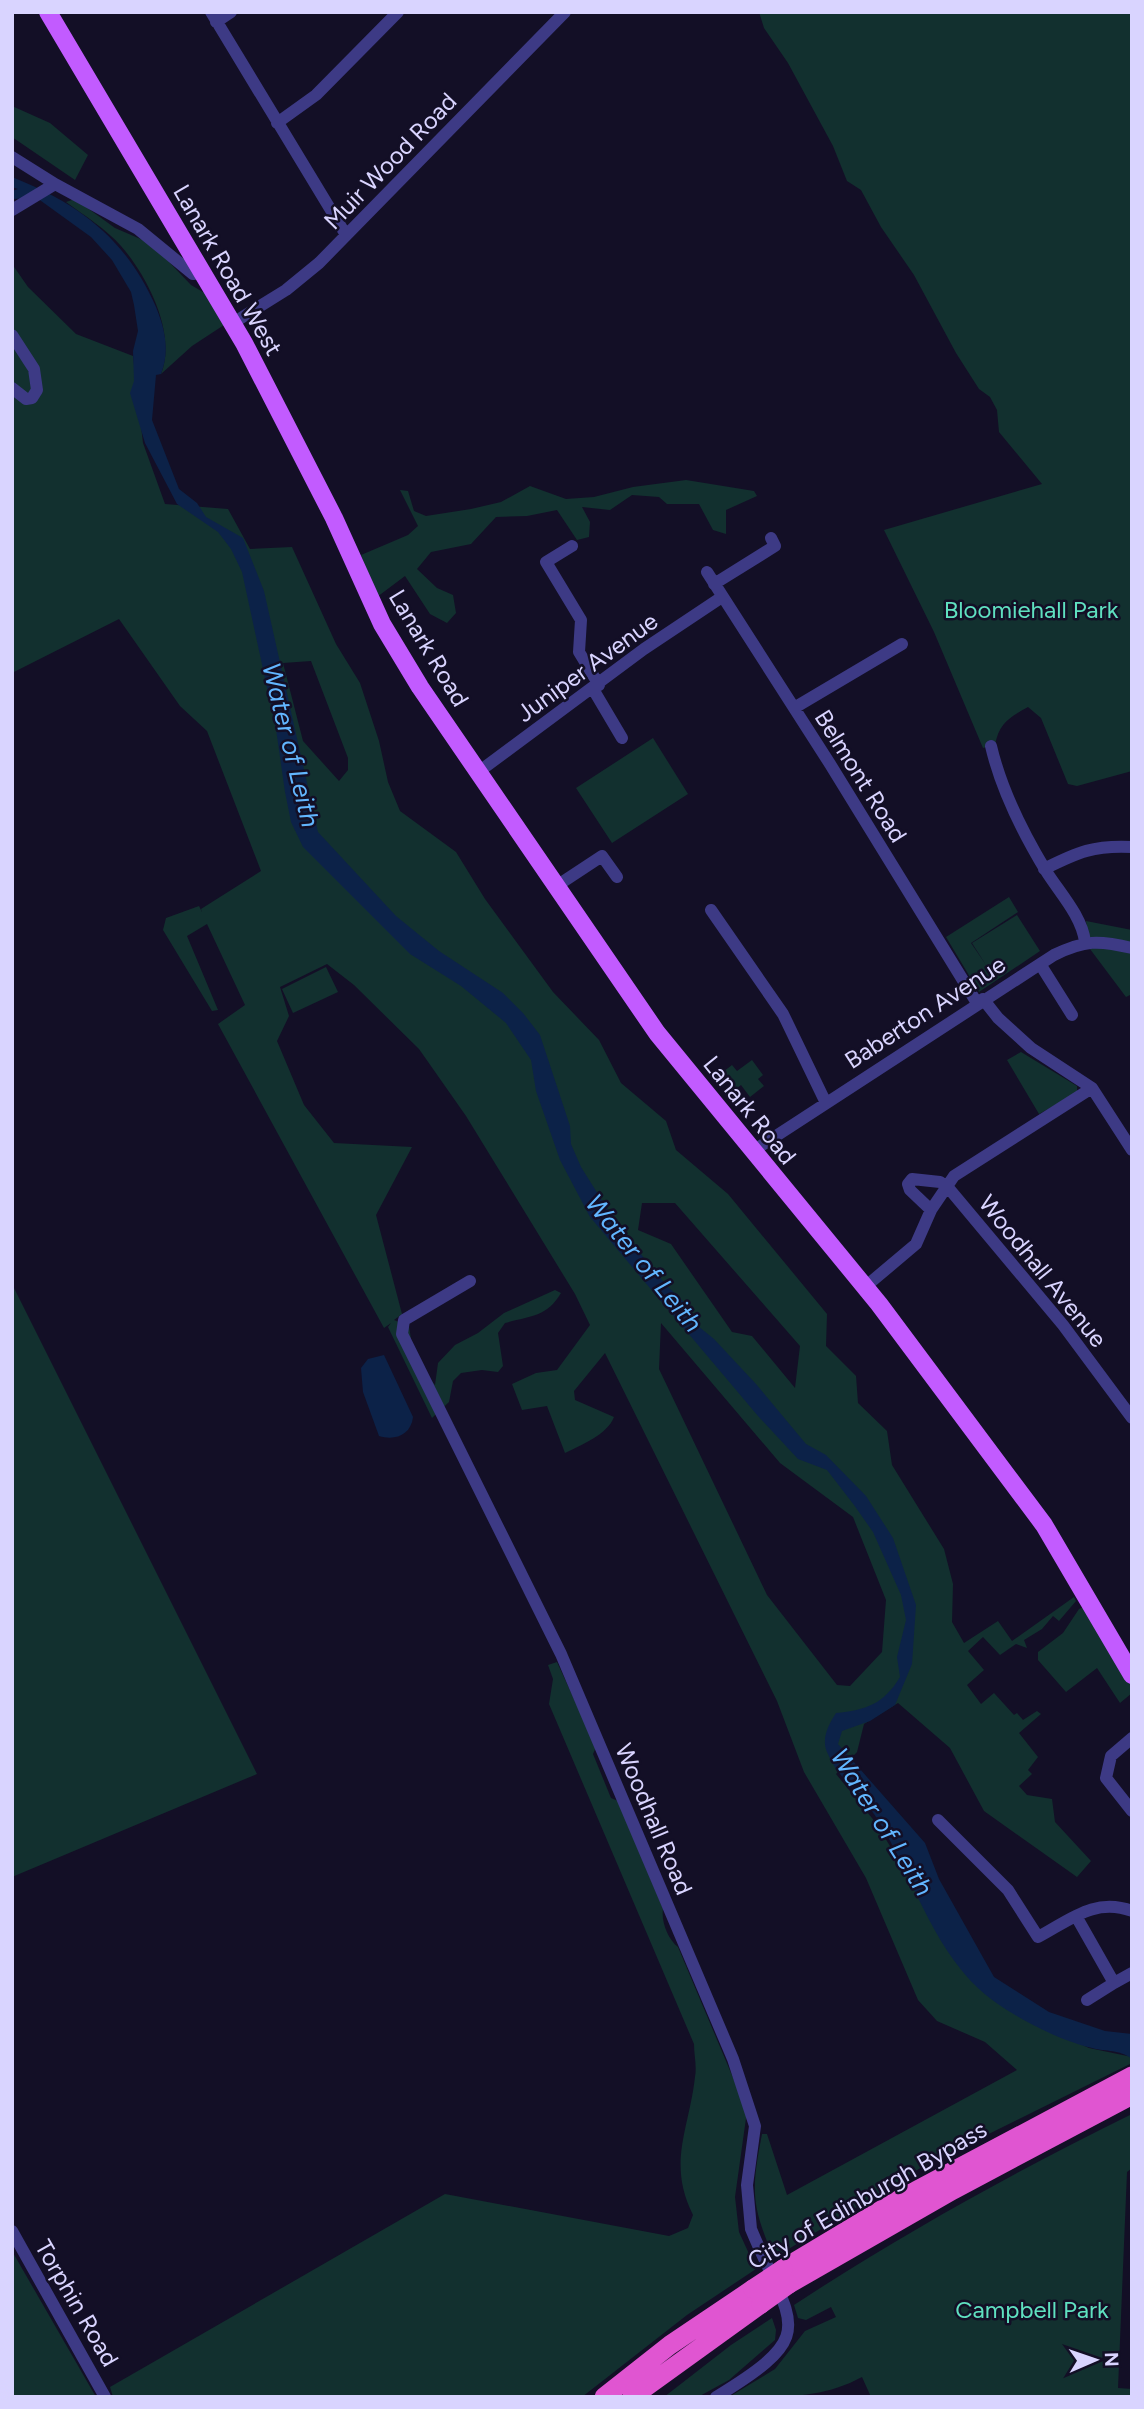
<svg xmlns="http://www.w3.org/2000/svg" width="1144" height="2409" font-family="Figtree,sans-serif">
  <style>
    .green { fill: #12302f; fill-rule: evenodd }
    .water { fill: #0c2248 }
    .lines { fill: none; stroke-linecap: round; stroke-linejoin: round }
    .minor { stroke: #3d3a85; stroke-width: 12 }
    .primary { stroke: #c25bff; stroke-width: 18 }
    .trunk { stroke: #e055d1; stroke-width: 19 }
    .trunk-bridge { stroke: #e055d1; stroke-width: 19 }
    .labels { text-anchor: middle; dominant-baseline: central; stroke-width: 5; stroke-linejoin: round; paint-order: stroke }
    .street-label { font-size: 24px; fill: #d9d4ff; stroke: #130f26 }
    .park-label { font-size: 24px; fill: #5fe0c0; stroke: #130f26 }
    .water-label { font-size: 26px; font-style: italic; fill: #62b6ff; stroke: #130f26 }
  </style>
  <rect width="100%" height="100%" fill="#130f26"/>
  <path class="green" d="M 759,12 L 1132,12 L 1132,771 L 1077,786 L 1068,784 L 1041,718 L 1028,707 C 1010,717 999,723 995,745 L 983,748 L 934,632 L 884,530 L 1042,484 L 999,432 L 997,410 L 990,397 L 979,389 L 956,353 L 914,275 L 881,227 L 861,190 L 847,181 L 833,146 L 788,63 L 764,28 Z
    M 12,106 L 50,123 L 88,155 L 75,180 L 12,137 Z
    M 75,199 L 115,228 L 152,244 L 191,285 L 208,295 L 224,325 L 192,346 L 161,374 C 177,334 148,277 121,246 C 106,229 85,216 66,202 Z
    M 12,264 L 28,287 L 76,334 L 133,356 L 143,443 L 165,504 L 228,509 L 250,549 L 292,547 L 336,644 L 360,683 L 379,741 L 388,782 L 400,811 L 456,852 L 485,899 L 553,992 L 599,1040 L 621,1083 L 666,1121 L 676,1150 L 728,1194 L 827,1314 L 826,1346 L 856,1376 L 858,1403 L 887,1431 L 892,1465 L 944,1549 L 953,1584 L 952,1622 L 964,1643 L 998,1621 L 1012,1641 L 1074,1597 L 1076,1601 L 1059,1621 L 1053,1616 L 1042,1629 L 1024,1640 L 1027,1648 L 1016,1644 L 1000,1655 L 983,1637 L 968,1651 L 984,1670 L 967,1685 L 981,1704 L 994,1693 L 1014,1715 L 1017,1713 L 1023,1720 L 1037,1711 L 1041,1714 L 1019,1733 L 1038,1757 L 1028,1770 L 1032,1774 L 1019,1786 L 1027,1795 L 1052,1799 L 1055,1822 L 1091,1861 L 1077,1877 L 984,1811 L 950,1748 L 898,1703 L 864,1724 L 857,1752 L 836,1774 L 876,1823 L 930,1912 L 1030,2020 L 1089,2048 L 1132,2057 L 1132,2063 L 922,2167 L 774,2258 C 751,2205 751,2191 762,2134 L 767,2134 L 787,2195 L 1017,2070 L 985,2042 L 937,2021 L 918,2000 L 866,1878 L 804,1772 L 777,1701 L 605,1353 L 574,1391 L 575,1400 L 614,1417 C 607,1435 581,1445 565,1453 L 547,1406 L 522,1410 L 512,1384 L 536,1373 L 557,1370 L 590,1325 L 575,1294 L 466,1116 L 419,1049 L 354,985 L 327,964 L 280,987 L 289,1016 L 277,1041 L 304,1105 L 334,1143 L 412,1147 L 376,1215 L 402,1314 L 394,1320 L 409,1326 L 414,1358 L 435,1385 L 438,1363 L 455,1345 L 478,1333 L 504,1313 L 555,1290 L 561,1293 C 547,1317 530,1316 505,1323 L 498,1333 L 503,1366 L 498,1372 L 482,1370 L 461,1373 L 453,1381 L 449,1402 L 432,1418 L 388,1327 L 391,1323 L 384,1328 L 218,1024 L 245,1005 L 207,924 L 187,936 L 218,1010 L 212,1011 L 163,930 L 166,918 L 199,906 L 202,912 L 201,909 L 261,871 L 207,731 L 180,706 L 119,619 L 12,673 L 12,403 L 16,389 L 12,385 ZM 311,661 L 348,758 L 348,770 L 339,781 L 303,741 L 283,663 ZM 642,1203 L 675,1203 L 800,1346 L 795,1388 L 752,1336 L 732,1332 L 671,1244 L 638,1230 ZM 661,1323 L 780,1463 L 853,1517 L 886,1600 L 882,1652 L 850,1686 L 837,1685 L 767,1595 L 659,1369 Z
    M 686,480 L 754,491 L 757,496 L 726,510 L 726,534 L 713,530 L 699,504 L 667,504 L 659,497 L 632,495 L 610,510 L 582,507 L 590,522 L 589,537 L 577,540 L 557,510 L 527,516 L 496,517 L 471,544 L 431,552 L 417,569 L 437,588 L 453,595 L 456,613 L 447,623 L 430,614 L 405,576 L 377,597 L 361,555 L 408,535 L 418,526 L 400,490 L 408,491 L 414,511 L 426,516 L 471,509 L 501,502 L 530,486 L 566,499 L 594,497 L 633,487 Z
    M 653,738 L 688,794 L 612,843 L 576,788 Z
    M 1009,897 L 1018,912 L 971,943 L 986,965 L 972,943 L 1017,915 L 1040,951 L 979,992 L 946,937 Z
    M 1086,921 L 1132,930 L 1132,994 L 1126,997 L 1090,949 Z
    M 326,967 L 338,992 L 293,1013 L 282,989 Z
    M 1021,1052 L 1077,1086 L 1077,1093 L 1039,1114 L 1007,1060 Z
    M 752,1060 L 763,1075 L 758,1079 L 764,1086 L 750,1097 L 741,1085 L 736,1089 L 723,1072 L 732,1065 L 737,1071 Z
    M 12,1284 L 257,1774 L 12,1877 Z
    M 1088,1605 L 1132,1676 L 1132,1693 L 1120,1703 L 1097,1668 L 1066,1692 L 1038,1660 L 1038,1652 L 1063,1633 L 1079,1609 Z
    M 557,1662 L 596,1747 L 593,1754 L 611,1798 L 618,1801 L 663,1909 C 661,1922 668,1939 678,1947 L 747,2111 L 735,2197 L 739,2232 L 756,2269 L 687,2315 L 582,2397 L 113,2397 L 110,2387 L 445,2194 L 669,2236 L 688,2228 L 693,2215 C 667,2163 689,2130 695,2077 C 697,2066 694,2055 694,2044 L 549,1704 L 553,1679 L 548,1665 Z
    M 1132,2114 L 1132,2168 L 1127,2172 L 1118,2388 L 1132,2389 L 1132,2397 L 871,2397 L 862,2377 C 820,2400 776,2397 729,2397 L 775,2369 L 805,2331 L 836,2317 L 831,2307 L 806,2320 L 798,2318 L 794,2305 C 902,2234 1016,2171 1132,2114 Z
    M 12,2251 L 96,2397 L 12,2397 Z
    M 772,2318 L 776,2330 L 775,2340 L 729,2380 L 698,2397 L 664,2397 L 731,2345 Z"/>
  <path class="water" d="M 12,177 C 80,204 126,239 156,307 C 165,329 170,351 161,374 L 156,375 L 152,420 L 179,489 L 197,503 L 206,517 L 243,538 L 264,591 L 318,832 L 396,916 L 439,951 L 503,993 L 523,1013 L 540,1035 L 570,1126 L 571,1144 L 581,1167 L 618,1226 L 666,1285 L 686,1304 L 693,1322 L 714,1339 L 756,1384 L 806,1444 L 826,1455 L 866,1496 L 893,1538 L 916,1605 L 912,1664 L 895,1705 L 870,1721 L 842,1731 L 838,1744 L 925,1843 L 939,1879 L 994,1977 L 1049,2012 L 1105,2031 L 1132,2034 L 1132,2059 C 1119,2049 1107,2052 1092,2048 C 1057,2040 1005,2013 979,1989 C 930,1943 913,1876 878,1820 C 863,1796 838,1779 827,1752 C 821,1738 829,1724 836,1713 C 866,1710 884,1704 900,1677 L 897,1657 L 906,1620 L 901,1595 L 873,1532 L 854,1505 L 827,1470 L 798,1459 L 758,1416 L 590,1217 L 560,1160 L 536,1091 L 531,1060 L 506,1023 L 461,986 L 410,954 L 303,847 L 291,822 L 285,792 L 276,729 L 242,572 L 231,549 L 218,532 L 177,504 L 145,443 L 130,393 L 134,381 L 133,351 L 138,331 L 134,305 L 131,292 L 112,260 L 91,237 L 37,198 L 12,199 L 12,191 L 18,189 L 12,187 Z
    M 384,1355 L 413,1417 C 411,1435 395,1441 379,1436 L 363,1392 L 361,1368 L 368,1359 Z"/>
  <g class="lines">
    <path class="minor" d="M 211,12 L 346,235
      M 216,22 L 231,12
      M 277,123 L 316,95 L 398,12
      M 12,157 L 55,184
      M 12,210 L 55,184 L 138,229 L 193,274 L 203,273
      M 233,323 L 286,290 L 319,263 L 565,12
      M 12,335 L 34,369 L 37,390 L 32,398 L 26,399 L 12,388
      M 572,546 L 546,562 L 581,620 L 579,652 L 599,685
      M 707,572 L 830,764 L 977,1003
      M 714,584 L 775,546 L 771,538
      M 593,689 L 622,738
      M 794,708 L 902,644
      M 991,746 C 1001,789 1023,833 1046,871 C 1059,892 1082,916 1085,942
      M 477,773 L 644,649 L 722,597
      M 1044,869 C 1078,852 1094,845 1132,847
      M 555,887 L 602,856 L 617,877
      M 711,910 L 783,1014 L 825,1101
      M 1040,964 L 1072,1015
      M 983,999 L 998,1018 L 1031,1048 L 1092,1088 L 1132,1150
      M 753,1151 L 1054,955 C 1085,940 1098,940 1132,948
      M 931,1210 L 910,1190 L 908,1184 L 912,1179 L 940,1182 L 951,1191 L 1063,1325 L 1132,1418
      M 470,1281 L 404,1320 L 402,1334 L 561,1654 L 733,2059 L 755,2126 L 747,2185 L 751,2229 C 792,2328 821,2333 716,2397
      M 865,1287 L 916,1244 L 931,1210 L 954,1176 L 1092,1088
      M 1132,1738 L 1111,1756 L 1106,1778 L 1132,1811
      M 938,1820 L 1008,1890 L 1038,1937 C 1070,1920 1095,1897 1132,1911
      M 1076,1916 L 1114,1983 L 1132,1973
      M 1087,2000 L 1114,1983
      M 12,2231 L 105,2397"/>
    <path class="primary" d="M 48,12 L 244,343 L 334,518 L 382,624 L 420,687 L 657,1033 L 879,1304 L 1044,1525 L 1132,1675"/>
    <path class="trunk" d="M 783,2269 L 893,2203 L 1132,2076
      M 789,2284 L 953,2190 L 1132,2095
      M 604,2397 L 670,2345 L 753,2289
      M 632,2397 L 761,2304"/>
    <path class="trunk-bridge" d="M 753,2289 L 783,2269
      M 761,2304 L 789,2284"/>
  </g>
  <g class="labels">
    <g class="street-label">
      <text transform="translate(390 161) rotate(-46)">Muir Wood Road</text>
      <text transform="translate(228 270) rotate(60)">Lanark Road West</text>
      <text transform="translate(429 648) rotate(59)">Lanark Road</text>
      <text transform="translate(587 667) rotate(-36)">Juniper Avenue</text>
      <text transform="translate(861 776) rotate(58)">Belmont Road</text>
      <text transform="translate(925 1012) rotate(-33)">Baberton Avenue</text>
      <text transform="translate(750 1110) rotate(51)">Lanark Road</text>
      <text transform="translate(1043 1271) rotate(51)">Woodhall Avenue</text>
      <text transform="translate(654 1819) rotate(67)">Woodhall Road</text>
      <text transform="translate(867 2195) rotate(-30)">City of Edinburgh Bypass</text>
      <text transform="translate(77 2303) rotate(60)">Torphin Road</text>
    </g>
    <g class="park-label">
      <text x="1031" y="609">Bloomiehall Park</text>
      <text x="1032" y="2309">Campbell Park</text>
    </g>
    <g class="water-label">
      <text transform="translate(291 745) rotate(76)">Water of Leith</text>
      <text transform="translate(644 1263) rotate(51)">Water of Leith</text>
      <text transform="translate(882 1822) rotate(58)">Water of Leith</text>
    </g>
  </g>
  <rect width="1144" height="2409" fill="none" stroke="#d9d4ff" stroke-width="28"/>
  <g transform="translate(1095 2360) rotate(88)" stroke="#130f26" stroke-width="5" paint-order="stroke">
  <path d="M0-5L12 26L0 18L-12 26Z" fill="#d9d4ff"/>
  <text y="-10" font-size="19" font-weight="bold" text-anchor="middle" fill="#d9d4ff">N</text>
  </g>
</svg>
